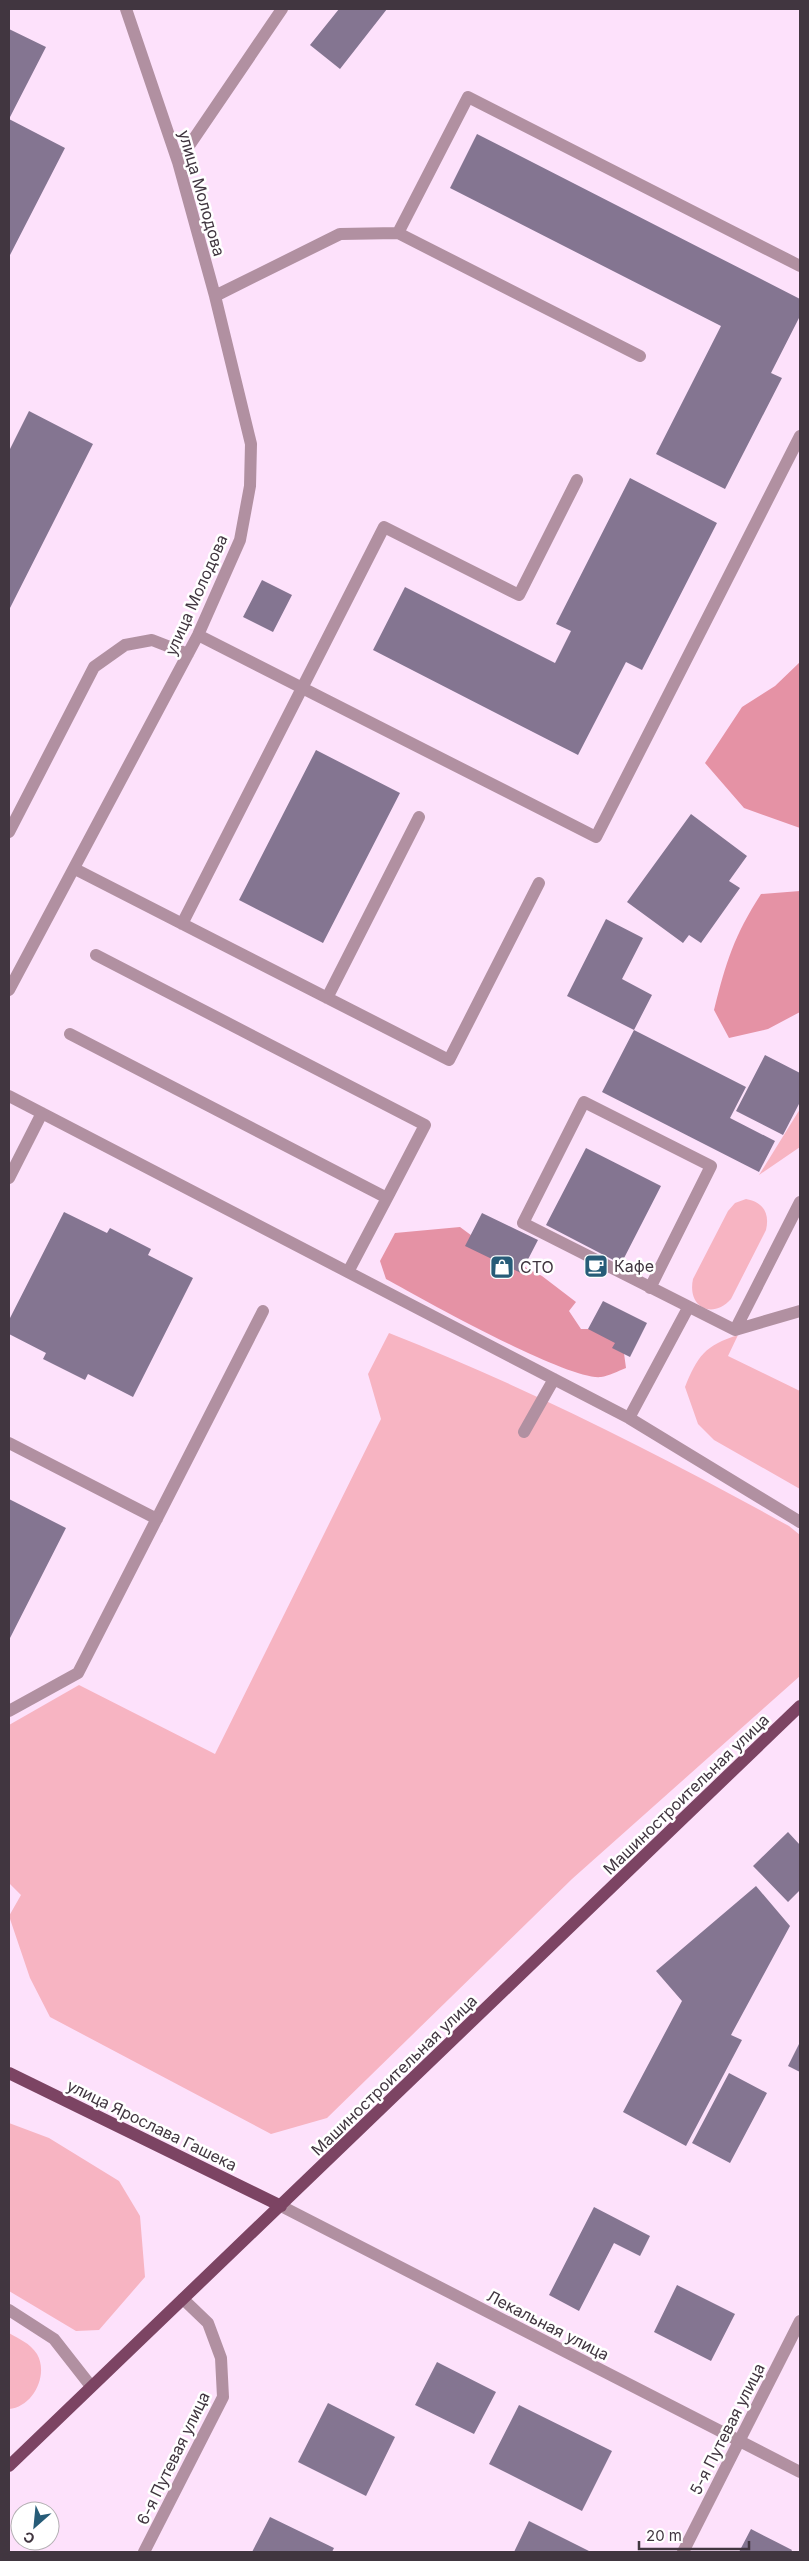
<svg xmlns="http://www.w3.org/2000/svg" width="809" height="2561" font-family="Inter,sans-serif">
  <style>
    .green { fill: #f7b4c2 }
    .forest { fill: #e592a5 }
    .building { fill: #847591 }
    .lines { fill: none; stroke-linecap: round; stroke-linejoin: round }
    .minor { stroke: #b190a1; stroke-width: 12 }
    .major { stroke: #7c4463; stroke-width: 12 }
    .labels { text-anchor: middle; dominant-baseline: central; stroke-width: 5; stroke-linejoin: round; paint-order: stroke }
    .street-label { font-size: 16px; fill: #413640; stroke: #fff }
    .poi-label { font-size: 16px; fill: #413640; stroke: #fff; text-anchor: start }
  </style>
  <rect width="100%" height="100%" fill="#fde1fb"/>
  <path class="green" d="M 800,1109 L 800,1147 L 759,1175 Z
    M 746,1199 C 763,1202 770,1213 766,1230 L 731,1299 C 712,1320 687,1307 693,1279 L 728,1211 L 735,1203 Z
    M 389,1333 C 528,1388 659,1454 789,1526 L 800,1535 L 800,1676 L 572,1879 L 327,2118 L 271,2134 L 50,2017 L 30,1978 L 9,1916 L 21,1895 L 9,1883 L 9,1725 L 79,1685 L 215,1754 L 381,1419 L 368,1374 Z
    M 738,1335 L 728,1356 L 800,1391 L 800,1489 L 714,1440 L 698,1424 L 685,1387 C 697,1357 705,1345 738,1335 Z
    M 9,2123 L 49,2138 L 119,2181 L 140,2216 L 145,2277 L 99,2330 L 76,2331 L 9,2291 Z
    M 9,2333 C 19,2339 30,2343 37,2354 C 49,2375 33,2407 9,2409 Z"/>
  <path class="forest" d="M 800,662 L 800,828 L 744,808 L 705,763 L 742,707 L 775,686 Z
    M 800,891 L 800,1012 L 768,1029 L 729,1038 L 714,1010 C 726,962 734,936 761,894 Z
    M 460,1227 L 487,1247 L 542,1276 L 576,1302 L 569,1311 L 581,1329 L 602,1329 L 623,1346 L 626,1368 C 618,1371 609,1376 601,1377 C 568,1381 422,1299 386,1279 L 380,1261 L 395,1233 Z"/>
  <path class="building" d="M 339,9 L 387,9 L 340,69 L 310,45 Z
    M 9,29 L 46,47 L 9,119 Z
    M 9,119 L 65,148 L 9,257 Z
    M 477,134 L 800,299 L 800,316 L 771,373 L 782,378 L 725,489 L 656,454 L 721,326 L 450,188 Z
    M 29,411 L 93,444 L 9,610 L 9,451 Z
    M 630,478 L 717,523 L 642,670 L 626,662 L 578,755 L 373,650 L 405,587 L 555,663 L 571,631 L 556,624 Z
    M 262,580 L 292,595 L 273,632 L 243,617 Z
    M 316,750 L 400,793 L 323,943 L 239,900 Z
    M 691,814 L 747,856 L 729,881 L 740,888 L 701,943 L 689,935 L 683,943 L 627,902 Z
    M 606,919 L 643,938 L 622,979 L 652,995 L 634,1030 L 746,1087 L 730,1118 L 775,1141 L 759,1172 L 602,1092 L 634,1030 L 567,996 Z
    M 765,1055 L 800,1073 L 800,1102 L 783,1135 L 736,1111 Z
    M 586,1148 L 661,1186 L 621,1264 L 546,1225 Z
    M 64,1212 L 107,1233 L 110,1228 L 151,1249 L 148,1255 L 193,1278 L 133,1397 L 88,1374 L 85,1380 L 43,1359 L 46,1353 L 9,1334 L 9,1320 Z
    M 482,1213 L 538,1240 L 521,1273 L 465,1246 Z
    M 603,1301 L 647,1323 L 630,1357 L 612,1348 L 615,1343 L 588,1329 Z
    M 9,1499 L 66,1528 L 9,1640 Z
    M 788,1832 L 800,1845 L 800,1890 L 788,1902 L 753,1866 Z
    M 756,1886 L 790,1926 L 731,2035 L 742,2040 L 686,2146 L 623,2112 L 682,2001 L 656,1971 Z
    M 800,2042 L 800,2072 L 788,2066 Z
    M 729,2073 L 767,2093 L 730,2163 L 692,2143 Z
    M 594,2207 L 650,2236 L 640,2256 L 614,2243 L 579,2311 L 549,2295 Z
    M 677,2285 L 735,2314 L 711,2361 L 654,2332 Z
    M 437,2362 L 496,2392 L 474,2434 L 415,2405 Z
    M 328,2403 L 395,2437 L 366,2496 L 298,2462 Z
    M 519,2405 L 612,2451 L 582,2511 L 489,2464 Z
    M 270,2517 L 334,2548 L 332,2552 L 252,2552 Z
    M 529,2521 L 591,2552 L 514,2552 Z
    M 751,2529 L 792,2550 L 791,2552 L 739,2552 Z"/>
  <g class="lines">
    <path class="minor" d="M 178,162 L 282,9
      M 215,296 L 340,234 L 398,233
      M 640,356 L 398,233 L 468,97 L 800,266
      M 198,635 L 596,837 L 800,436
      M 9,832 L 94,667 L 125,645 L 152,640 L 188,654
      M 75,869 L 449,1060 L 539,883
      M 182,924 L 384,527 L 519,595 L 577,480
      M 96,955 L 425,1125 L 387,1198
      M 9,990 L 198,635 L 240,540 L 250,486 L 251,444 L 215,296 L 178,162 L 126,9
      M 327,998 L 419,817
      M 70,1034 L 387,1198 L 348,1272
      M 9,1096 L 629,1418 L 800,1522
      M 9,1178 L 42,1113
      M 650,1288 L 711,1166 L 584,1102 L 523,1223 L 735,1330 L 800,1311
      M 735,1330 L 800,1202
      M 629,1418 L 688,1308
      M 524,1432 L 554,1379
      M 9,1443 L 157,1519
      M 9,1711 L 78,1673 L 263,1311
      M 281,2206 L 800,2472
      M 9,2310 L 54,2339 L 90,2385
      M 144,2552 L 223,2397 L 221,2358 L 208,2323 L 183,2299
      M 683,2552 L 800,2321"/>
    <path class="major" d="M 9,2073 L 281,2206
      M 9,2466 L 800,1706"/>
  </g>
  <defs>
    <g id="cafe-square" transform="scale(1.25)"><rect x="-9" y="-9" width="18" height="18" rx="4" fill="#275c78" stroke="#fff"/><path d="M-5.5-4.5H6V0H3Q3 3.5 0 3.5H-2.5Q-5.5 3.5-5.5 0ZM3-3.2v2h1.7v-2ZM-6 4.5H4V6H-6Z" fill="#fff"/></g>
    <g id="shop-square" transform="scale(1.25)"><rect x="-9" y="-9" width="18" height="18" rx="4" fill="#275c78" stroke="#fff"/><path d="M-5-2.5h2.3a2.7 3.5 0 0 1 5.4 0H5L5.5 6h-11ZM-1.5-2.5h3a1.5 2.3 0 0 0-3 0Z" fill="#fff"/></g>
  </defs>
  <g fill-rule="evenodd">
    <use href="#cafe-square" x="596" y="1266"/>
    <use href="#shop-square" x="502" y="1267"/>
  </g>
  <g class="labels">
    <g class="street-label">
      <text transform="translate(202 193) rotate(74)">улица Молодова</text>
      <text transform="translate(196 595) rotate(-66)">улица Молодова</text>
      <text transform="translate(686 1794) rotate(-44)">Машиностроительная улица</text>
      <text transform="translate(394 2075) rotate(-44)">Машиностроительная улица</text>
      <text transform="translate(152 2125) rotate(26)">улица Ярослава Гашека</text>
      <text transform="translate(548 2325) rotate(27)">Лекальная улица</text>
      <text transform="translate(727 2429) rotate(-63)">5-я Путевая улица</text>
      <text transform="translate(173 2458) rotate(-64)">6-я Путевая улица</text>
    </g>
    <g class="poi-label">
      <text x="614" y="1266">Кафе</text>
      <text x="520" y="1267">СТО</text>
    </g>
  </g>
  <rect width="809" height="2561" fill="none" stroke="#413640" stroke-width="20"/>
  <g transform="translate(35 2526) rotate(207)"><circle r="24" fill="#ffffff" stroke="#b3afb3"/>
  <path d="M0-4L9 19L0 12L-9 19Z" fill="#275c78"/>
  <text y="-8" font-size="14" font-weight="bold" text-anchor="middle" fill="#413640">С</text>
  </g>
  <path d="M639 2541v8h110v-8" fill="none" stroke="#413640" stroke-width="2.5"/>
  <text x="646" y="2541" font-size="15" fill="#413640" stroke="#ffffff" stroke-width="4" paint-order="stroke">20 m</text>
</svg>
